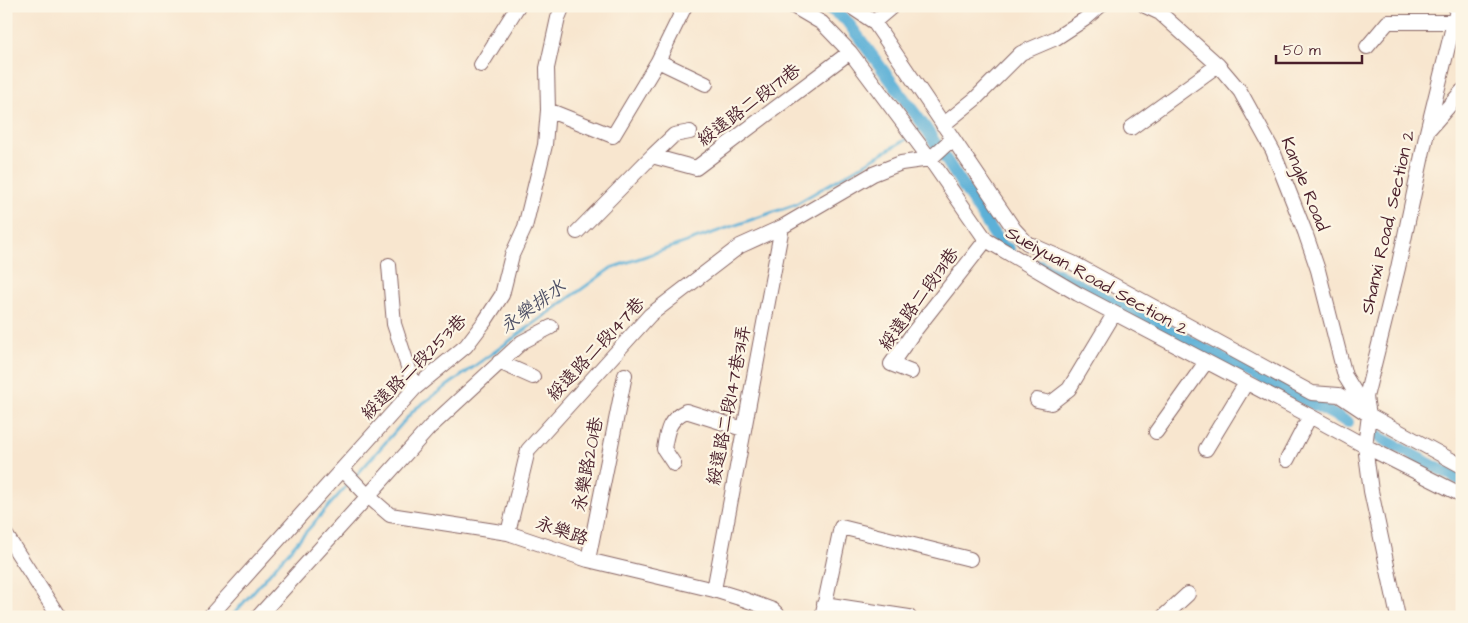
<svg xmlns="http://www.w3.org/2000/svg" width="1468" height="623" font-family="'Architects Daughter','LXGW WenKai TC',sans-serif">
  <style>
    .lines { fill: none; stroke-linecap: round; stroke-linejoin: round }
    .stream { stroke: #5cb0d7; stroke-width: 3 }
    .canal { stroke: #5cb0d7; stroke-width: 12 }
    .minor-casing { stroke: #876564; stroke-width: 16 }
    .minor { stroke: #fff; stroke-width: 14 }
    .labels { text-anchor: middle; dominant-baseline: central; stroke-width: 4.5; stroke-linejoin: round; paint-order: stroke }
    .street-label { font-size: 18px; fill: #4a1f2b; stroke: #fcf5e5 }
    .water-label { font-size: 19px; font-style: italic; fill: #505267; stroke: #fcf5e5 }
  </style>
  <rect width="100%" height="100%" fill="#fcf5e5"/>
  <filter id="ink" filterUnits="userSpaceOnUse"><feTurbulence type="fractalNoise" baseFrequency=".02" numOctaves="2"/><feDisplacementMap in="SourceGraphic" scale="10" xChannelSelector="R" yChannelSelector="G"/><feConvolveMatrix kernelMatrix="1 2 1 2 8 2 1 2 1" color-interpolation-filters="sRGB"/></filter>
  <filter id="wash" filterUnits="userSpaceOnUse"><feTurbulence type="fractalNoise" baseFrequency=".0096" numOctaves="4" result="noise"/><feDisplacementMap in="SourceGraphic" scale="20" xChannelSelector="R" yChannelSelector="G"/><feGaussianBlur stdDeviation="1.12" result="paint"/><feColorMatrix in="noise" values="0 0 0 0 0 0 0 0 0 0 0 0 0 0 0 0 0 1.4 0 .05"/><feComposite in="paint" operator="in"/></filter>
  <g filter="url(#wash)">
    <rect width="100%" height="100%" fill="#f8e6cf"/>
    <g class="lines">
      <path class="stream" d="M 915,133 L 925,127
        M 354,478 L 415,409 L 611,268 L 794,205 L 910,137
        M 231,617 L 350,482"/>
      <path class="canal" d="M 826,6 L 846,20 L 925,127 L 1001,245 L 1009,249
        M 1040,265 L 1348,422
        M 1377,436 L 1462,481"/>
    </g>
  </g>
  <g filter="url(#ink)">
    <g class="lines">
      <g class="minor-casing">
        <path id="minor" d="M 793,6 L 822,23 L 850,52 L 930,159 L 986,240 L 1078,294 L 1310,416 L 1365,446 L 1462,495
          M 850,6 L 874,22 L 1014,229 L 1027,243 L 1073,263 L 1312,393 L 1339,395 L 1369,415 L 1462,466
          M 1145,6 L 1160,13 L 1218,65 L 1240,91 L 1273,151 L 1305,232 L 1318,270 L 1345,376 L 1366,410
          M 874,22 L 893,6
          M 1367,47 L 1388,22 L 1454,22
          M 658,61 L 706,84
          M 481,65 L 518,6
          M 548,110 L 613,136 L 658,61 L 685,6
          M 943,125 L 975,99 L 1021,53 L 1056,38 L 1085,19 L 1100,6
          M 1131,128 L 1218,65
          M 1430,128 L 1462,91
          M 652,156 L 674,135 L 690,132
          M 577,232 L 652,156 L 696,168 L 850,52
          M 389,265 L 394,324 L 415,388
          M 499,362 L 533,377
          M 911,372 L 891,364 L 913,333 L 986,240
          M 1037,400 L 1051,403 L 1069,389 L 1114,314
          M 1156,432 L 1206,362
          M 1206,449 L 1246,383
          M 1287,460 L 1310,416
          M 674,464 L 664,449 C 667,431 668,420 686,411 L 743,429
          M 342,469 L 368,496 L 390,515 L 508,533 L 588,560 L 714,590 L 743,599 L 773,610 L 780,617
          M 508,533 L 528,450 L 650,315 L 740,246 L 782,227 L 873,174 L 901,163 L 930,159 L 952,139
          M 6,535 L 59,617
          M 588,560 L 625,375
          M 714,590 L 782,227
          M 824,604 L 909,617
          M 209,617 L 415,388 L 466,346 L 485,321 L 502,295 L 512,255 L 525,227 L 545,145 L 548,110 L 547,68 L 558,18 L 563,6
          M 258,617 L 368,496 L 430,427 L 522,342 L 551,327
          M 822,617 L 841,527 L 970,559
          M 1163,617 L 1188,594
          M 1398,617 L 1371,491 L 1365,446 L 1369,415 L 1366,397 L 1398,268 L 1427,132 L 1458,6"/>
      </g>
      <use href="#minor" class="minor"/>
    </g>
  </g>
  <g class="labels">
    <g class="street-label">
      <text transform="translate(749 105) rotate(-37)">綏遠路二段171巷</text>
      <text transform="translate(1305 184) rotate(68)">Kangle Road</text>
      <text transform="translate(1388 222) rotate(-77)">Shanxi Road, Section 2</text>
      <text transform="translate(1097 281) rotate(29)">Sueiyuan Road Section 2</text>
      <text transform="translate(919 299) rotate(-54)">綏遠路二段131巷</text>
      <text transform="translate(596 349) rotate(-47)">綏遠路二段147巷</text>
      <text transform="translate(414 367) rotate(-45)">綏遠路二段253巷</text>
      <text transform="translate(729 405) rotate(-79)">綏遠路二段147巷31弄</text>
      <text transform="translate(588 464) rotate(-79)">永樂路201巷</text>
      <text transform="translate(562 531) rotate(19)">永樂路</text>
    </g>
    <g class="water-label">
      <text transform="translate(533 307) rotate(-36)">永樂排水</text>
    </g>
  </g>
  <rect width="1468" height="623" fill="none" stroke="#fcf5e5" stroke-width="25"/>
  <path d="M1276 55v8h86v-8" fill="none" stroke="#4a1f2b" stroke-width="2.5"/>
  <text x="1283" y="55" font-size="15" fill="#4a1f2b" stroke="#fcf5e5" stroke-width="4" paint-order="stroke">50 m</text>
</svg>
